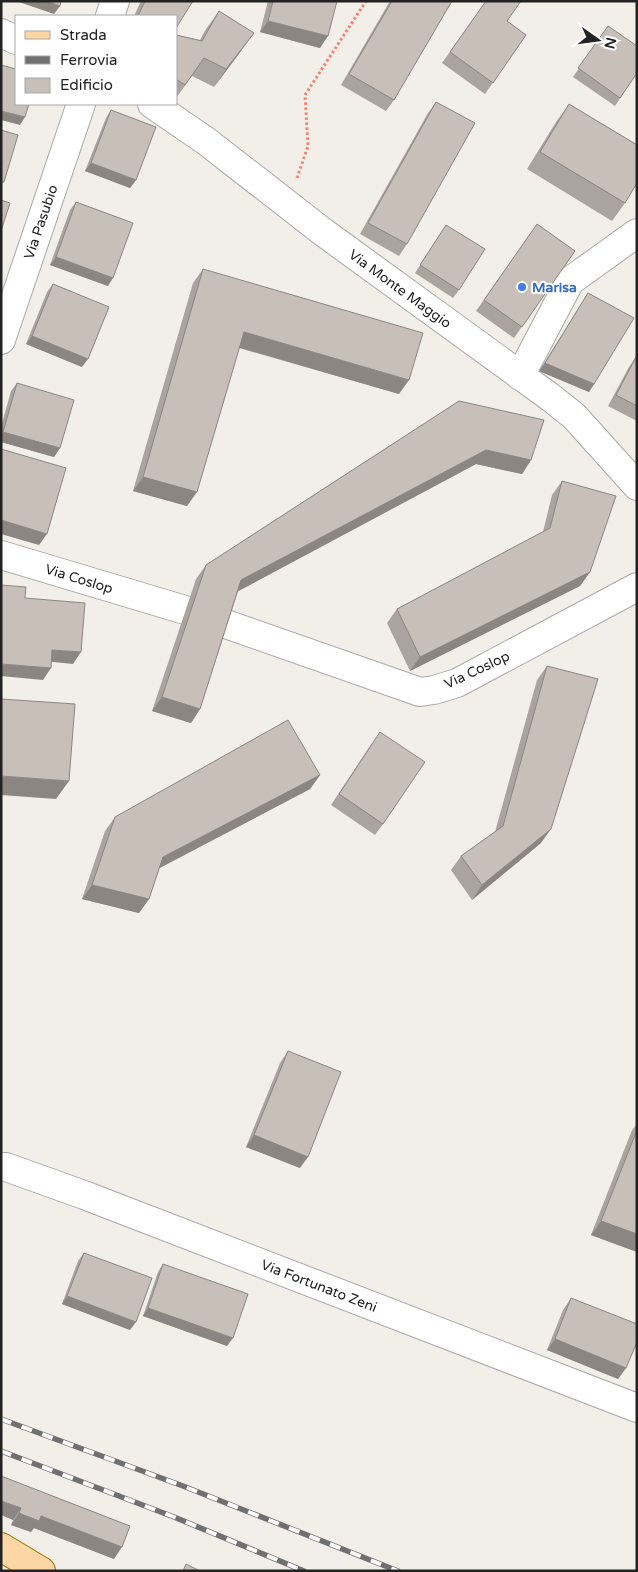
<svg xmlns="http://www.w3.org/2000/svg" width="638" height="1572" font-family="'Varela Round',sans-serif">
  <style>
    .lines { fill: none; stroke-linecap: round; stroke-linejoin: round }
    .minor-casing { stroke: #a9a9a9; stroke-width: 30 }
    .major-casing { stroke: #a06b00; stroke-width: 30 }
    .path { stroke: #fa8072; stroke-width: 3; stroke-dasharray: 2.5 2.5; stroke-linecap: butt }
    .minor { stroke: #fff; stroke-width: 28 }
    .major { stroke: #fcd6a4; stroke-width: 28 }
    .rail-casing { stroke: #707070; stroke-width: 5.5 }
    .rail { stroke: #fff; stroke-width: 4; stroke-dasharray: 11; stroke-linecap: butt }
    .wall { fill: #aba49e }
    .shaded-wall { fill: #8b8681 }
    .building { fill: #c7bfb8; stroke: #8b8681 }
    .shop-dot { fill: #3f7fe0; stroke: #fff; stroke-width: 2 }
    .labels { text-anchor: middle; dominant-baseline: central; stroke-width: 4; stroke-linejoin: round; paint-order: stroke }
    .street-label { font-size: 14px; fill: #222; stroke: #fff }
    .shop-label { font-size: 14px; font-weight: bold; fill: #366cbe; stroke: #fff; text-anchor: start }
  </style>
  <rect width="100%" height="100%" fill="#f2efe9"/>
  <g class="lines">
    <g class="minor-casing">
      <path id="minor" d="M 110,16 L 115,1
        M 1,33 L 16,40
        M 152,104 L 206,141 L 323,232 L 550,397 L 574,416 L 637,486
        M 1,340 L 81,104
        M 520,376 L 570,281 L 637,233
        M 1,555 L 185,610
        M 223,623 L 420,692 L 434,690 L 457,683 L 637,587
        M 1,1167 L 6,1167 L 84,1195 L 637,1408"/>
    </g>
    <g class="major-casing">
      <path id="major" d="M 1,1547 L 41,1571"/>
    </g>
    <path class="path" d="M 297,178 L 308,146 L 305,95 L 366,1"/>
    <use href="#minor" class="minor"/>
    <use href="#major" class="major"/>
    <g class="rail-casing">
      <path id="rail" d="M 1,1419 L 183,1486 L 398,1571
        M 1,1451 L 174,1517 L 304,1571"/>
    </g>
    <use href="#rail" class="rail"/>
  </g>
  <path class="wall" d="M 141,1 L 193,1 L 176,16 L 134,16 Z
    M 268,1 L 337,1 L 320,48 L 260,32 Z
    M 390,1 L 452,1 L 394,100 L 386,111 L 341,85 Z
    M 486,1 L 507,21 L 526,35 L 485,94 L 442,63 Z
    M 219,11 L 241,51 L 214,87 L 192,76 L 176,98 L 176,35 L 200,40 L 206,29 Z
    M 608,26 L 637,73 L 615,106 L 573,77 Z
    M 436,102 L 407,244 L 399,256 L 360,234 L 428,113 Z
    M 569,104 L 636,144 L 637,142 L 637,183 L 625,203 L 612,221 L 527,169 L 556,122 Z
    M 111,110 L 136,180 L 130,188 L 85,171 L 106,118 Z
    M 76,202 L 108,286 L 50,265 L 70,210 Z
    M 537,224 L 575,251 L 514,338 L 476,311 Z
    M 446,225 L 459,290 L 453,298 L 415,273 Z
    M 203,269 L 399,394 L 239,348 L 187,506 L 133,491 L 193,283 Z
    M 53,284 L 82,367 L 26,344 L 47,292 Z
    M 588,293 L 594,384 L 589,392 L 539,371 Z
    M 637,355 L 637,421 L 608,406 L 629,367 Z
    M 17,383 L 60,448 L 54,457 L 1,442 L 1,427 L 11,391 Z
    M 459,401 L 531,460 L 522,474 L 476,464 L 238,591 L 200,709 L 191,723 L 152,711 L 196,579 L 206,565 Z
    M 562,481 L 590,572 L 580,586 L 410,671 L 387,623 L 397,609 L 543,532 L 552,495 Z
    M 547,666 L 541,843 L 472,900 L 451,870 L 461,856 L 495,832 L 537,680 Z
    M 372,743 L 383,824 L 375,835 L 331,805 Z
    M 320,775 L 310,789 L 159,868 L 149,899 L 139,913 L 82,899 L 105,831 L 115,817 Z
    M 288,1051 L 300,1168 L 246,1147 L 280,1063 Z
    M 637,1124 L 637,1252 L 591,1235 L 632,1130 Z
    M 84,1253 L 130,1330 L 62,1304 L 78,1261 Z
    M 163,1264 L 227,1346 L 143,1316 L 158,1272 Z
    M 571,1298 L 626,1368 L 618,1379 L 547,1350 L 563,1310 Z
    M 1,1476 L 114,1559 L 34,1528 L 31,1532 L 11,1525 L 13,1520 Z"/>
  <path class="shaded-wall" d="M 16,1 L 46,1 L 60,6 L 54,14 Z
    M 268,21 L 328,36 L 320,48 L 260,32 Z
    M 254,33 L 241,51 L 214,87 L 226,69 Z
    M 1,111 L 25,117 L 20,125 L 1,120 Z
    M 91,163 L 136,180 L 130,188 L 85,171 Z
    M 56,257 L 113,278 L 108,286 L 50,265 Z
    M 244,332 L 409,380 L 399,394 L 234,346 Z
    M 32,336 L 88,359 L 82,367 L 26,344 Z
    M 545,363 L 594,384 L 589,392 L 539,371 Z
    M 3,432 L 60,448 L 54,457 L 1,442 L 1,435 Z
    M 486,450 L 531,460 L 522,474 L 476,464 L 231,595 L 241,580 Z
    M 143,477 L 197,492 L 187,506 L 133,491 Z
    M 1,520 L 47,534 L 39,545 L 1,534 Z
    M 590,572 L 580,586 L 410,671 L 420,657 Z
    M 52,650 L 81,652 L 73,664 L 44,661 Z
    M 1,664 L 51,668 L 43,680 L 1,676 Z
    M 162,697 L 200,709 L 191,723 L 152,711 Z
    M 320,775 L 310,789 L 154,871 L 163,857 Z
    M 1,776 L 69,781 L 56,799 L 1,795 Z
    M 551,829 L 541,843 L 472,900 L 482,885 Z
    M 92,885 L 149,899 L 139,913 L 82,899 Z
    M 254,1135 L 308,1157 L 300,1168 L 246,1147 Z
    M 601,1221 L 637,1234 L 637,1252 L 591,1235 Z
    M 67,1296 L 136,1322 L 130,1330 L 62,1304 Z
    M 148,1308 L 233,1338 L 227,1346 L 143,1316 Z
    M 555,1339 L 626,1368 L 618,1379 L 547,1350 Z
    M 1,1501 L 21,1508 L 13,1520 L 1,1515 Z
    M 19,1513 L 41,1516 L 122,1547 L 114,1559 L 34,1528 L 31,1532 L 11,1525 Z"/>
  <path class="building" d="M 46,1 L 61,1 L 60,6 Z
    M 145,1 L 193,1 L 176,28 L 176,16 L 138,16 Z
    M 273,1 L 337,1 L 328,36 L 268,21 Z
    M 392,1 L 452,1 L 394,100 L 349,74 Z
    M 486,1 L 521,1 L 507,21 L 526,35 L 493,83 L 450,52 Z
    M 219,11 L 254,33 L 226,69 L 204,58 L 185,85 L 176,79 L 176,35 L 202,41 Z
    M 608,26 L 637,46 L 637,73 L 620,98 L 578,68 Z
    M 1,65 L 16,69 L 16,104 L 29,104 L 25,117 L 1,111 Z
    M 436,102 L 475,123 L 407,244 L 368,223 Z
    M 569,104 L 637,145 L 637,183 L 625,203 L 540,152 Z
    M 111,110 L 156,127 L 136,180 L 91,163 Z
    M 1,130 L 18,135 L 4,182 L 1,182 Z
    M 1,200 L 10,203 L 1,231 Z
    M 76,202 L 133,223 L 113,278 L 56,257 Z
    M 537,224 L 575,251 L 522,327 L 484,300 Z
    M 446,225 L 485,249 L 459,290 L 420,265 Z
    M 203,269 L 423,333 L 409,380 L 244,332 L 197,492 L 143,477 Z
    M 53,284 L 109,307 L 88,359 L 32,336 Z
    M 588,293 L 634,318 L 594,384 L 545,363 Z
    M 637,355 L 637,406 L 616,395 Z
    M 17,383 L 74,400 L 60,448 L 3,432 Z
    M 459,401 L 544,420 L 531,460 L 486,450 L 241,580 L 200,709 L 162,697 L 206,565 Z
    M 1,449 L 66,468 L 47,534 L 1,520 Z
    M 562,481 L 616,496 L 590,572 L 420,657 L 397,609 L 550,528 Z
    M 1,585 L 26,587 L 25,598 L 85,603 L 81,652 L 52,650 L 51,668 L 1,664 Z
    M 547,666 L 598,679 L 551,829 L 482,885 L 461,856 L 503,826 Z
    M 1,699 L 75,704 L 69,781 L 1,776 Z
    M 288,720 L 320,775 L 163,857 L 149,899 L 92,885 L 115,817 Z
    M 380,732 L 425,762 L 383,824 L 339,794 Z
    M 288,1051 L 341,1072 L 308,1157 L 254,1135 Z
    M 637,1130 L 637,1234 L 601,1221 Z
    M 84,1253 L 152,1278 L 136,1322 L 67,1296 Z
    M 163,1264 L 248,1294 L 233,1338 L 148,1308 Z
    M 571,1298 L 637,1324 L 637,1342 L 626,1368 L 555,1339 Z
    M 1,1476 L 130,1526 L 122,1547 L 41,1516 L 39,1521 L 19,1513 L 21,1508 L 1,1501 Z
    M 186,1564 L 200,1571 L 183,1571 Z"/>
  <circle class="shop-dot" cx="522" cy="287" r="5"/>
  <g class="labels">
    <g class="street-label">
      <text transform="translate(41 222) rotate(-71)">Via Pasubio</text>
      <text transform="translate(400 289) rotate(36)">Via Monte Maggio</text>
      <text transform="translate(79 579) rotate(17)">Via Coslop</text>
      <text transform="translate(477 670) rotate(-25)">Via Coslop</text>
      <text transform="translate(319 1286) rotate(21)">Via Fortunato Zeni</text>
    </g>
    <g class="shop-label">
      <text x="532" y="287">Marisa</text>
    </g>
  </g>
  <rect width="638" height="1572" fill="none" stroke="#222222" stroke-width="5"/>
  <rect x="15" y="15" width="162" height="90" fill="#ffffff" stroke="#a7a7a7"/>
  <rect x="25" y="31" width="25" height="8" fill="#fcd6a4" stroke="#a7a7a7"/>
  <text x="60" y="40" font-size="15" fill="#222222">Strada</text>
  <rect x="25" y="56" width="25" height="8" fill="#707070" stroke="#a7a7a7"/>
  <text x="60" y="65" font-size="15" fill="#222222">Ferrovia</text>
  <rect x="25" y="78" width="25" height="15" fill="#c7bfb8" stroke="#a7a7a7"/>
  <text x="60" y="90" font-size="15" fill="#222222">Edificio</text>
  <g transform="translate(598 40) rotate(104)" stroke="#ffffff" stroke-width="4" paint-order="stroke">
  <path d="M0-4L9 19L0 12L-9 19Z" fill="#222222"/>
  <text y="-8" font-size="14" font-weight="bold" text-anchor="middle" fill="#222222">N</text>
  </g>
</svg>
